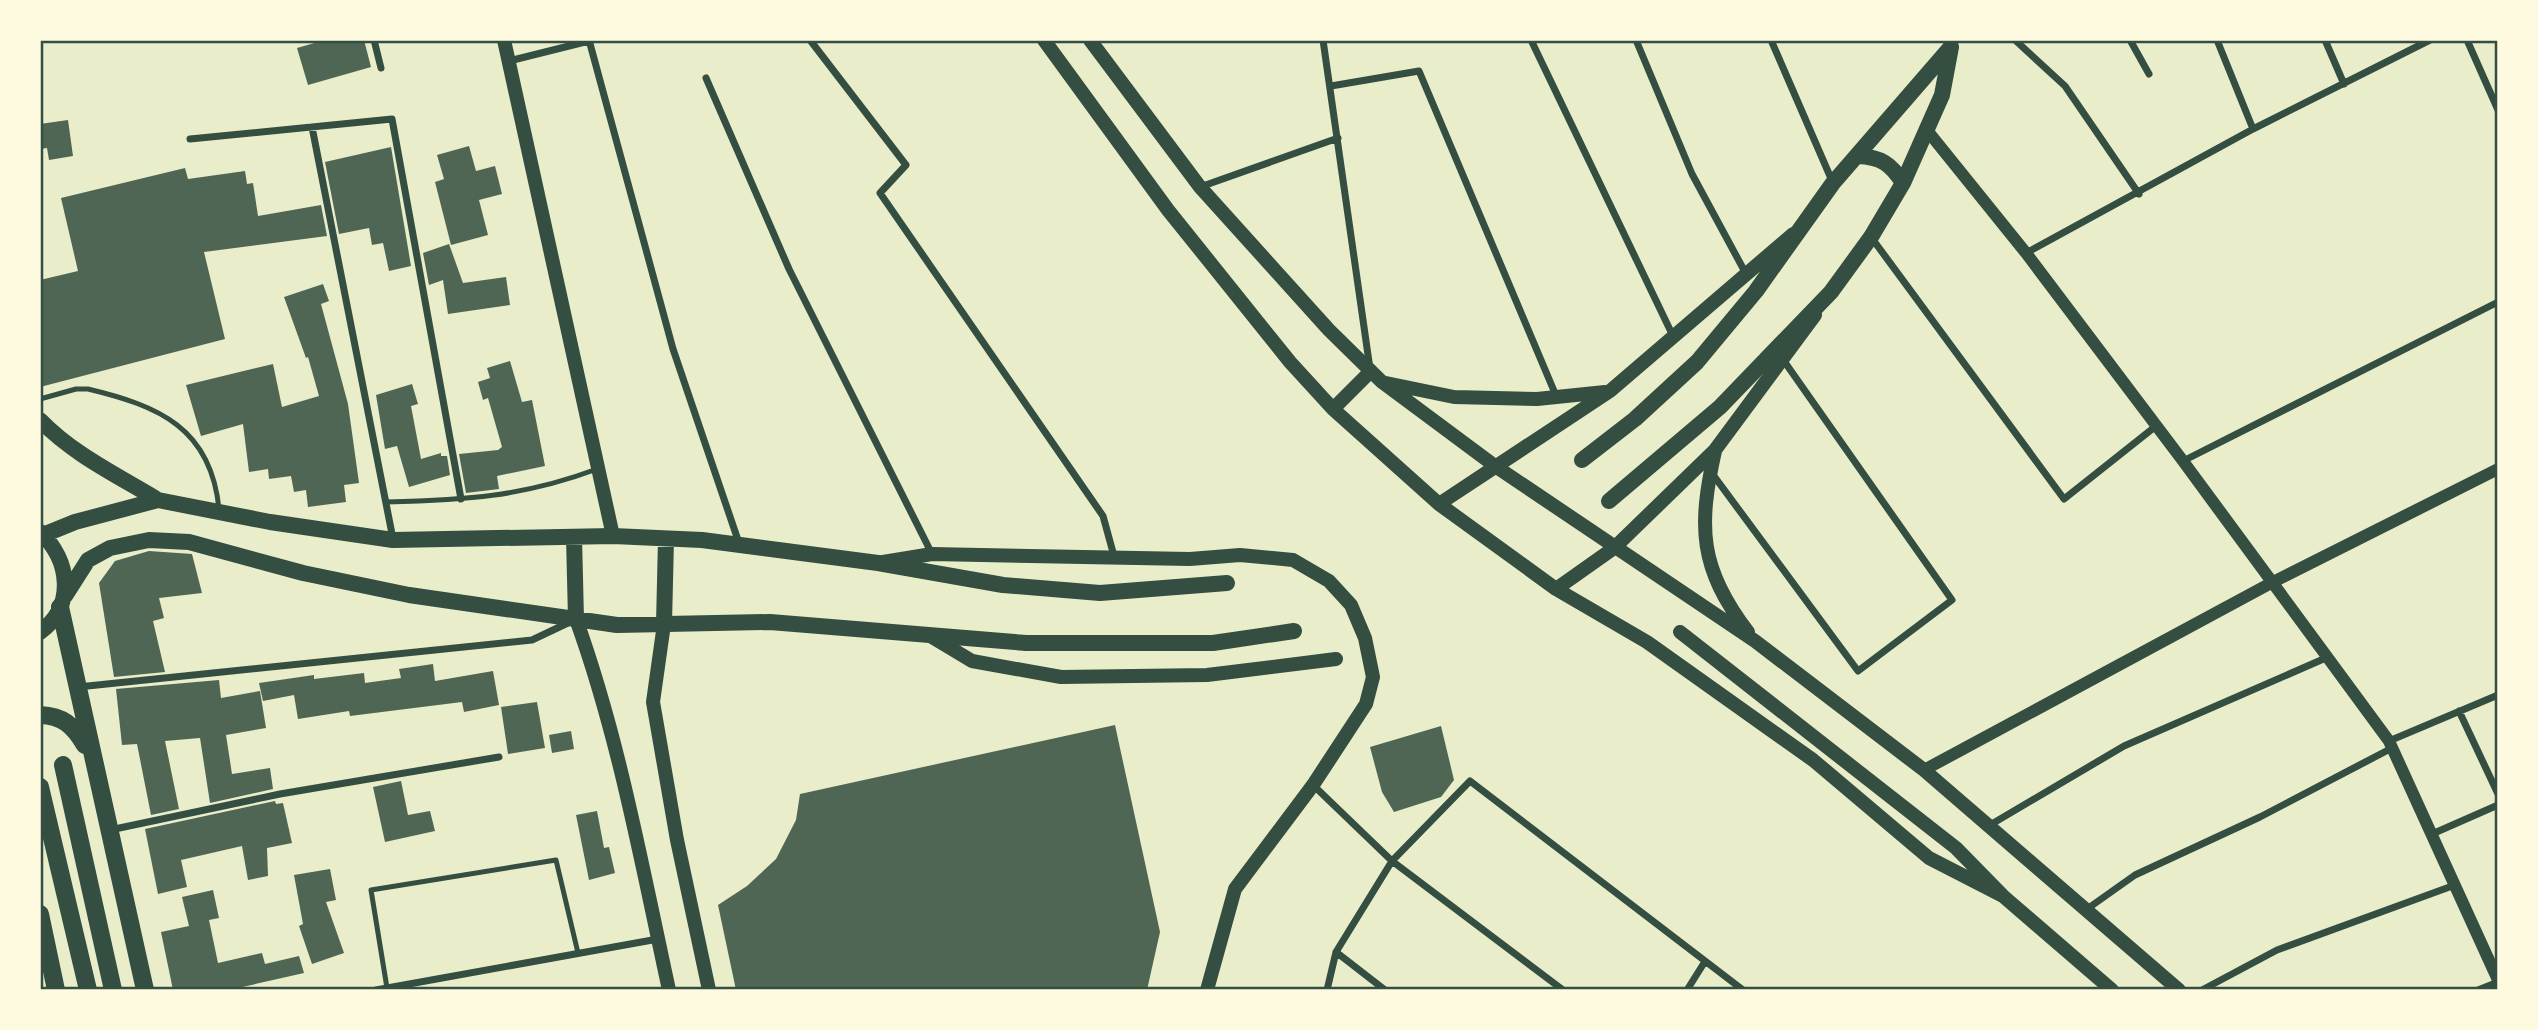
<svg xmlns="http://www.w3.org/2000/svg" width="2538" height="1030" font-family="'Playfair Display',serif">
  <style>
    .building { fill: #4f6655 }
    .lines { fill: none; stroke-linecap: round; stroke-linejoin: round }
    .service { stroke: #344e41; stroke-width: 5 }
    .minor { stroke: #344e41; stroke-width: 7 }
    .tertiary { stroke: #344e41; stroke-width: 12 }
    .secondary { stroke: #344e41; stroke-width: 14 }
    .primary { stroke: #344e41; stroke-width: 16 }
    .trunk { stroke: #344e41; stroke-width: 18 }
    .neatline { fill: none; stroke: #344e41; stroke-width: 2.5 }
  </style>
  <rect width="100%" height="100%" fill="#e9edc9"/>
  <path class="building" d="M 325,40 L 364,40 L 371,67 L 308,85 L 297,48 Z
    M 68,120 L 73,156 L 49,160 L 47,148 L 40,149 L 40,124 Z
    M 469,146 L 476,171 L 495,166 L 502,194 L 479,200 L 488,235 L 451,245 L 435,182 L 444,179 L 437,155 Z
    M 391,147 L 411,266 L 389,271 L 383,243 L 372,245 L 369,228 L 339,234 L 325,162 Z
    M 185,168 L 188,179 L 245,171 L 247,184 L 253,183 L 258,216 L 321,205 L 327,236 L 204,252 L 225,339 L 40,387 L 40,280 L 78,271 L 61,198 Z
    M 449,244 L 463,283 L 506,277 L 510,305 L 448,314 L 443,280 L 429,285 L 423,253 Z
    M 323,284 L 329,301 L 321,304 L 348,404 L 359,483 L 344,485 L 346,502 L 308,507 L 306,490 L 294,492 L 291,476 L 269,479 L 268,469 L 249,472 L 243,424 L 201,436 L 186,385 L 273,364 L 282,407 L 319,396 L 308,357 L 306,358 L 284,297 Z
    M 510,361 L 522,402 L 532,400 L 545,466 L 497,476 L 499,489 L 466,493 L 459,454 L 498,450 L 502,447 L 488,398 L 483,400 L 478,382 L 490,378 L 487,368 Z
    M 412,384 L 418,404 L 411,406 L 421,459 L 441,453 L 441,456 L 447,456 L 450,475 L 409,487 L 397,446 L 385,449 L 376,395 Z
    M 149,551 L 192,554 L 202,593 L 159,598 L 164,618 L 153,621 L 165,672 L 114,677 L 99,583 L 115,561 Z
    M 433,664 L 435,681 L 493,671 L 499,705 L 464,712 L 462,702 L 350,716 L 349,711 L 298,719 L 294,695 L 263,701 L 259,683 L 314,675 L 314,679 L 364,673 L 365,683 L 401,678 L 399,669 Z
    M 219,680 L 221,698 L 260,691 L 266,728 L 226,735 L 232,774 L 270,768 L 273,789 L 210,803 L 200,738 L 165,741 L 179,809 L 151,815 L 137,744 L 122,745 L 116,689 Z
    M 537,702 L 545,748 L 508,754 L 501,707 Z
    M 1115,725 L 1160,932 L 1147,990 L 736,990 L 718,905 L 747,886 L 776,859 L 796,820 L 800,794 Z
    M 1441,726 L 1454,780 L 1441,797 L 1394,812 L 1382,792 L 1370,747 Z
    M 571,731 L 574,749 L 552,753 L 549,735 Z
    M 401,781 L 408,815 L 430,811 L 435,831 L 385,842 L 373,787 Z
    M 275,801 L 276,804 L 283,803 L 292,843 L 267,848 L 268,876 L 248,880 L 242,846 L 181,860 L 187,887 L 158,894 L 145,829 Z
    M 597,811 L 604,848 L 609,847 L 615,873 L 589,880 L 576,815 Z
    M 330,869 L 336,900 L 326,902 L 344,953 L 312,964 L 299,926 L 303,924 L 294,875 Z
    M 213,890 L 219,918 L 209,920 L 218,963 L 262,953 L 265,964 L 299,956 L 304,973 L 229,990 L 173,990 L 161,932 L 189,926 L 182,897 Z"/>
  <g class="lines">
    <path class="service" d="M 40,399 L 76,389 L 88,389 C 159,406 211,428 219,509
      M 386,502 C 464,500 522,497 597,469
      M 387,988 L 371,890 L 556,860 L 578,953"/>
    <path class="minor" d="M 374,40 L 381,68
      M 589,40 L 673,349 L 740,546
      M 810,40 L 906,165 L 880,193 L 1103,516 L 1114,556
      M 1323,40 L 1370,369
      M 1531,40 L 1673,336
      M 1636,40 L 1692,174 L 1745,272
      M 1771,40 L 1833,183
      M 2015,40 L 2065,86 L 2139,194
      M 2130,40 L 2149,74
      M 2217,40 L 2253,129
      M 2325,40 L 2344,84
      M 2467,40 L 2498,110
      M 509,61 L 589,41
      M 706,78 L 789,269 L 932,554
      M 1331,86 L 1419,71 L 1557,398
      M 312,127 L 393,539
      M 190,139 L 392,119 L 461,499
      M 1200,187 L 1338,138
      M 1871,237 L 2064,499 L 2156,426
      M 2026,253 L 2253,129 L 2430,40
      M 2183,461 L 2498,302
      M 1711,472 L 1858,671 L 1952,600 L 1784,361
      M 78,687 L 532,640 L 570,622
      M 2459,711 L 2498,794
      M 2389,741 L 2498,695
      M 1313,785 L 1392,861 L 1563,990
      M 1990,825 L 2124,746 L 2328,657
      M 110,830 L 280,794 L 499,757
      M 2432,834 L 2498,805
      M 2087,909 L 2135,875 L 2260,817 L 2392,748
      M 1336,952 L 1385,990
      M 376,990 L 658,939
      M 1327,990 L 1336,952 L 1392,861 L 1470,781 L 1743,990
      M 1687,990 L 1704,963
      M 2202,990 L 2277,950 L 2455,885
      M 2478,990 L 2498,982"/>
    <path class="tertiary" d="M 1926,129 L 2026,253 L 2183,461 L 2389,741 L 2498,980
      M 1924,770 L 2273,582 L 2498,469"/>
    <path class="secondary" d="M 504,40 L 613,536
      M 1044,40 L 1168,210 L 1290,362 L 1333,409 L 1439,504 L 1556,589 L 1647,642 L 1813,760 L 1929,858 L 2003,896
      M 1090,40 L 1200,187 L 1329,330 L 1382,382 L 1495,466 L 1755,641 L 1924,770 L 2179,990
      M 1386,383 L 1454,397 L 1537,399 L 1605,392
      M 1333,409 L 1371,371
      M 1715,451 C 1698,527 1699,568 1748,632
      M 1439,504 L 1610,391 L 1793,234
      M 883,562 L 932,554 L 1190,559 L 1240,555 L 1293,560 L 1329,581 L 1351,605 L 1365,638 L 1373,677 L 1366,704 L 1313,785 L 1235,889 L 1207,990
      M 1556,589 L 1614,548 L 1715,450 L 1815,315
      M 576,619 C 619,738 642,866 669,990
      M 664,624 L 653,702 L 677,840 L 709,990
      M 1680,632 L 1956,848 L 2003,896 L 2112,990
      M 927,634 L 972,661 L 1061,677 L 1207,675 L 1336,659"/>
    <path class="primary" d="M 1858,156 C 1881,157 1891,164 1903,183
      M 40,420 C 74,455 117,475 158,500
      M 1582,460 L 1635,419 L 1697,362 L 1756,291 L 1833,183 L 1950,48
      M 1609,501 L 1720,407 L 1831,292 L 1871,237 L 1903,183 L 1942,95 L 1951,47
      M 40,532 C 70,560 76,606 40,632
      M 43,535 L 75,522 L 158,500 L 270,522 L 393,540 L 613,536 L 702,540 L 878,563 L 1003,585 L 1100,593 L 1227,583
      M 574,537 L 576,619
      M 65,596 L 88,560 L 110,548 L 149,540 L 189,542 L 303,573 L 409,595 L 617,625 L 770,622 L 1026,643 L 1213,643 L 1294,631
      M 664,624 L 666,539"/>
    <path class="trunk" d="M 60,607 L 145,990
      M 40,715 C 63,716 73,725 85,745
      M 63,765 L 113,990
      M 40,787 L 88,990
      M 40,914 L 56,990"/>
  </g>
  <rect width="2538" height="1030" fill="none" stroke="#fefae0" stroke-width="84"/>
  <rect x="42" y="42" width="2454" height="946" class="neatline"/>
</svg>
